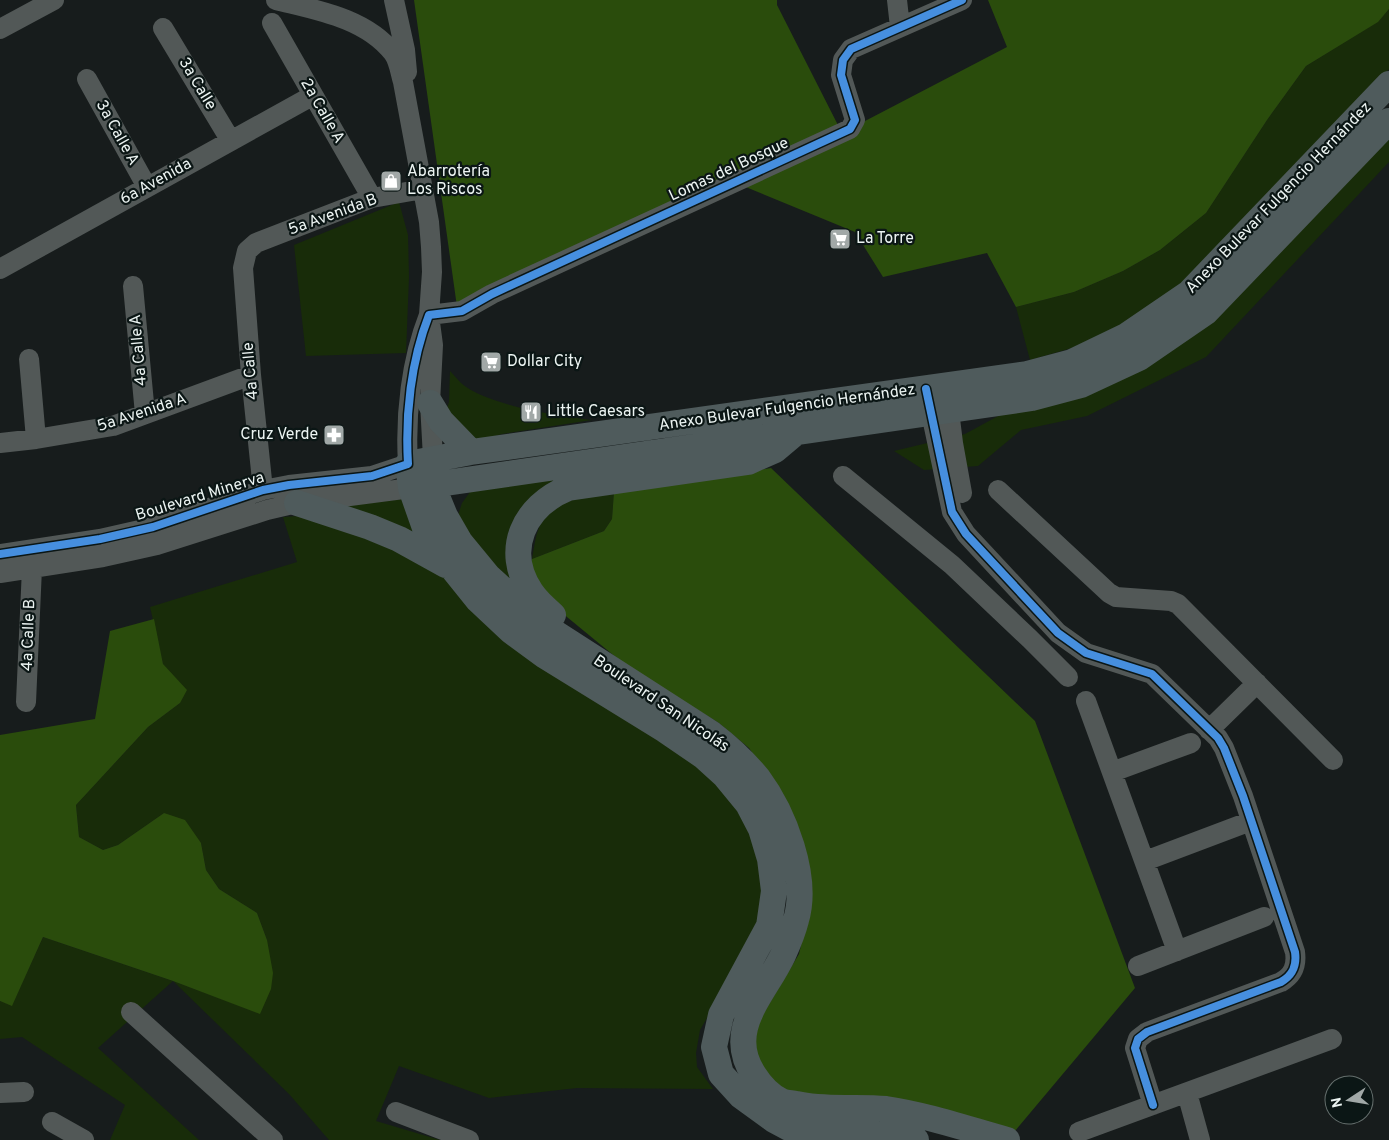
<svg xmlns="http://www.w3.org/2000/svg" width="1389" height="1140" font-family="Overpass,sans-serif">
  <style>
    .green { fill: #182c09 }
    .forest { fill: #2a4c0c }
    .lines { fill: none; stroke-linecap: round; stroke-linejoin: round }
    .minor { stroke: #525857; stroke-width: 20 }
    .major { stroke: #4f5b5c; stroke-width: 26 }
    .cycleway-casing { stroke: #0b1615; stroke-width: 11 }
    .cycleway { stroke: #468fdf; stroke-width: 8 }
    .labels { text-anchor: middle; dominant-baseline: central; stroke-width: 4.5; stroke-linejoin: round; paint-order: stroke }
    .street-label { font-size: 16px; fill: #ecf4f2; stroke: #0b1615 }
    .poi-label { font-size: 16px; fill: #ecf4f2; stroke: #0b1615; text-anchor: start }
  </style>
  <rect width="100%" height="100%" fill="#171c1c"/>
  <path class="green" d="M 1389,9 L 1389,69 L 1251,215 L 1165,304 L 1103,339 L 1030,360 L 1016,307 L 1074,292 L 1123,271 L 1160,250 L 1206,213 L 1267,120 L 1306,66 L 1377,22 Z
    M 1389,133 L 1389,162 L 1206,357 L 1087,416 L 1021,430 L 978,466 L 924,470 L 894,451 L 965,434 L 1000,415 Z
    M 399,202 L 408,235 L 409,277 L 406,353 L 306,356 L 294,245 Z
    M 450,371 C 454,375 457,379 461,383 C 488,406 556,415 592,420 L 502,434 L 486,439 L 477,440 L 445,414 L 449,402 Z
    M 769,445 L 570,484 L 527,515 L 529,597 L 480,554 L 458,515 L 462,503 L 470,492 Z
    M 614,492 L 612,519 L 604,531 L 532,559 C 534,549 535,537 539,528 C 549,498 588,497 614,492 Z
    M 402,499 L 428,549 L 327,508 Z
    M 299,516 L 357,531 L 442,574 L 683,752 L 722,785 L 757,838 L 766,904 L 714,1006 L 700,1030 L 696,1053 L 697,1067 L 713,1089 L 577,1088 L 489,1098 L 399,1066 L 376,1121 L 440,1140 L 329,1140 L 289,1094 L 173,981 L 98,1048 L 199,1140 L 110,1140 L 125,1105 L 22,1037 L 0,1039 L 0,1001 L 12,1005 L 43,937 L 173,981 L 260,1013 L 267,940 L 257,913 L 219,889 L 206,870 L 201,843 L 164,813 L 118,845 L 103,850 L 79,837 L 76,805 L 148,727 L 180,703 L 163,664 L 150,607 L 297,562 L 283,517 Z"/>
  <path class="forest" d="M 414,0 L 777,0 L 777,5 L 842,133 L 1007,47 L 988,0 L 1389,0 L 1389,9 L 1378,22 L 1306,66 L 1267,120 L 1206,213 L 1160,250 L 1123,271 L 1074,292 L 1016,307 L 987,253 L 883,277 L 855,232 L 736,183 L 458,314 Z
    M 771,468 L 1035,721 L 1135,988 L 1015,1131 L 782,1093 L 756,1058 L 756,1026 L 799,954 L 809,911 L 779,791 L 749,748 L 719,723 L 629,668 L 567,617 L 541,592 L 530,567 L 532,559 L 604,531 L 612,519 L 614,492 Z
    M 154,619 L 163,664 L 187,690 L 180,703 L 148,727 L 76,805 L 79,837 L 103,850 L 118,845 L 164,813 L 185,820 L 201,843 L 206,870 L 219,889 L 257,913 L 267,940 L 273,973 L 271,989 L 260,1014 L 173,981 L 43,937 L 12,1006 L 0,1001 L 0,735 L 95,719 L 110,631 Z"/>
  <g class="lines">
    <path class="minor" d="M 276,0 C 316,10 366,18 393,53 C 399,61 400,72 403,82 L 429,222 L 431,247 L 432,272 L 429,315 L 433,345 L 430,403 L 433,458
      M 394,0 L 405,50 L 407,72
      M 897,0 L 900,27
      M 272,23 L 372,198
      M 163,28 L 231,141
      M 0,29 L 54,0
      M 87,79 L 147,187
      M 0,269 L 312,96
      M 133,286 L 145,414
      M 429,315 L 462,311 L 492,294 L 850,129 L 855,120 L 841,75 L 843,60 L 851,49 L 962,0
      M 29,359 L 36,439
      M 947,395 L 953,443 L 962,493
      M 928,399 L 952,512 L 966,534 L 1058,633 L 1086,653 L 1152,674 L 1218,738 L 1224,748 L 1243,796 L 1295,952 C 1297,966 1293,975 1281,982 L 1147,1032 L 1138,1039 L 1135,1048 L 1153,1105
      M 0,443 L 36,439 L 113,426 L 251,375
      M 843,476 L 952,565 L 1030,639 L 1068,677
      M 263,490 L 251,375 L 243,268 L 247,251 L 256,243 L 372,198 L 423,189
      M 998,490 L 1109,593 L 1116,597 L 1171,601 L 1178,604 L 1333,760
      M 0,554 L 100,539 L 153,527 L 263,490 L 289,485 L 372,476 L 408,464 C 405,415 411,361 429,315
      M 0,573 L 103,557 L 157,545 L 267,510 L 297,503 L 411,488
      M 1086,701 L 1177,951
      M 26,702 L 32,568
      M 1209,730 L 1257,683
      M 1112,772 L 1191,743
      M 1145,861 L 1251,821
      M 1138,966 L 1264,917
      M 131,1012 L 273,1140
      M 0,1093 L 24,1092
      M 1187,1093 L 1200,1140
      M 396,1112 L 469,1140
      M 52,1122 L 84,1140
      M 1079,1132 L 1332,1039"/>
    <path class="major" d="M 430,403 L 441,421 L 471,452
      M 434,469 L 438,499 L 445,516 L 460,542 L 488,576 L 538,622 L 712,734 C 729,747 744,761 758,778 C 784,813 809,877 796,920 C 793,932 788,944 783,955 C 764,995 724,1030 754,1075 C 761,1086 769,1095 781,1101 C 785,1103 791,1103 796,1104 C 825,1111 856,1106 886,1109 C 927,1115 967,1129 1007,1140
      M 411,488 L 1032,398 L 1081,385 L 1139,358 L 1206,312 L 1389,121
      M 297,503 L 370,527 L 399,539 L 446,565
      M 553,615 C 545,608 537,601 531,592 C 503,550 524,506 568,488 L 748,462 L 775,450 L 794,434
      M 916,1140 L 888,1135 L 825,1132 L 789,1128 L 774,1120 L 741,1096 L 721,1074 L 714,1047 L 721,1015 L 769,926 L 774,891 L 770,859 L 761,829 L 748,804 L 725,776 L 703,756 L 665,730 L 545,656 L 511,631 L 478,600 L 437,549 L 425,528 L 411,488 L 408,464 L 471,452 L 1027,374 L 1072,362 L 1126,336 L 1189,293 L 1389,84"/>
    <g class="cycleway-casing">
      <path id="cycleway" d="M 926,389 L 952,512 L 966,534 L 1058,633 L 1086,653 L 1152,674 L 1218,738 L 1224,748 L 1243,796 L 1295,952 C 1297,966 1293,975 1281,982 L 1147,1032 L 1138,1039 L 1135,1048 L 1153,1105
        M 0,554 L 100,539 L 153,527 L 263,490 L 289,485 L 372,476 L 408,464 C 405,415 411,361 429,315 L 462,311 L 492,294 L 850,129 L 855,120 L 841,75 L 843,60 L 851,49 L 962,0"/>
    </g>
    <use href="#cycleway" class="cycleway"/>
  </g>
  <defs>
    <g id="shop-square" transform="scale(1.125)"><rect x="-9" y="-9" width="18" height="18" rx="4" fill="#a1a8a7" stroke="#0b1615"/><path d="M-5-2.5h2.3a2.7 3.5 0 0 1 5.4 0H5L5.5 6h-11ZM-1.5-2.5h3a1.5 2.3 0 0 0-3 0Z" fill="#fff"/></g>
    <g id="supermarket-square" transform="scale(1.125)"><rect x="-9" y="-9" width="18" height="18" rx="4" fill="#a1a8a7" stroke="#0b1615"/><path d="M-6-5.5h2.5l.6 2H6L4.5 2H-2.5L-4.4-4H-6ZM-1.5 3.2a1.3 1.3 0 1 0 .1 0ZM3 3.2a1.3 1.3 0 1 0 .1 0Z" fill="#fff"/></g>
    <g id="restaurant-square" transform="scale(1.125)"><rect x="-9" y="-9" width="18" height="18" rx="4" fill="#a1a8a7" stroke="#0b1615"/><path d="M-5-6h1v4h1v-4h1v4h1v-4h1v5L-1.5 .5V6h-2V.5L-5-1ZM5-6V6H3V1.5H1.5Q1.5-4 5-6Z" fill="#fff"/></g>
    <g id="pharmacy-square" transform="scale(1.125)"><rect x="-9" y="-9" width="18" height="18" rx="4" fill="#a1a8a7" stroke="#0b1615"/><path d="M-2-6h4v4h4v4h-4v4h-4v-4h-4v-4h4Z" fill="#fff"/></g>
  </defs>
  <g fill-rule="evenodd">
    <use href="#shop-square" x="391" y="181"/>
    <use href="#supermarket-square" x="840" y="239"/>
    <use href="#supermarket-square" x="491" y="362"/>
    <use href="#restaurant-square" x="531" y="412"/>
    <use href="#pharmacy-square" x="334" y="435"/>
  </g>
  <g class="labels">
    <g class="street-label">
      <text transform="translate(197 84) rotate(59)">3a Calle</text>
      <text transform="translate(322 111) rotate(60)">2a Calle A</text>
      <text transform="translate(117 133) rotate(61)">3a Calle A</text>
      <text transform="translate(729 170) rotate(-25)">Lomas del Bosque</text>
      <text transform="translate(156 182) rotate(-29)">6a Avenida</text>
      <text transform="translate(1279 198) rotate(-46)">Anexo Bulevar Fulgencio Hernández</text>
      <text transform="translate(333 215) rotate(-20)">5a Avenida B</text>
      <text transform="translate(139 350) rotate(-95)">4a Calle A</text>
      <text transform="translate(251 371) rotate(-95)">4a Calle</text>
      <text transform="translate(787 408) rotate(-8)">Anexo Bulevar Fulgencio Hernández</text>
      <text transform="translate(142 413) rotate(-18)">5a Avenida A</text>
      <text transform="translate(200 497) rotate(-17)">Boulevard Minerva</text>
      <text transform="translate(29 635) rotate(-88)">4a Calle B</text>
      <text transform="translate(661 704) rotate(34)">Boulevard San Nicolás</text>
    </g>
    <g class="poi-label">
      <text x="407" y="172">Abarrotería<tspan x="407" dy="18">Los Riscos</tspan></text>
      <text x="856" y="239">La Torre</text>
      <text x="507" y="362">Dollar City</text>
      <text x="547" y="412">Little Caesars</text>
      <text x="318" y="435" text-anchor="end">Cruz Verde</text>
    </g>
  </g>
  <g transform="translate(1349 1100) rotate(258)"><circle r="24" fill="#0b1615" stroke="#656f6d"/>
  <path d="M0-4L9 19L0 12L-9 19Z" fill="#a1a8a7"/>
  <text y="-8" font-size="14" font-weight="bold" text-anchor="middle" fill="#ecf4f2">N</text>
  </g>
</svg>
